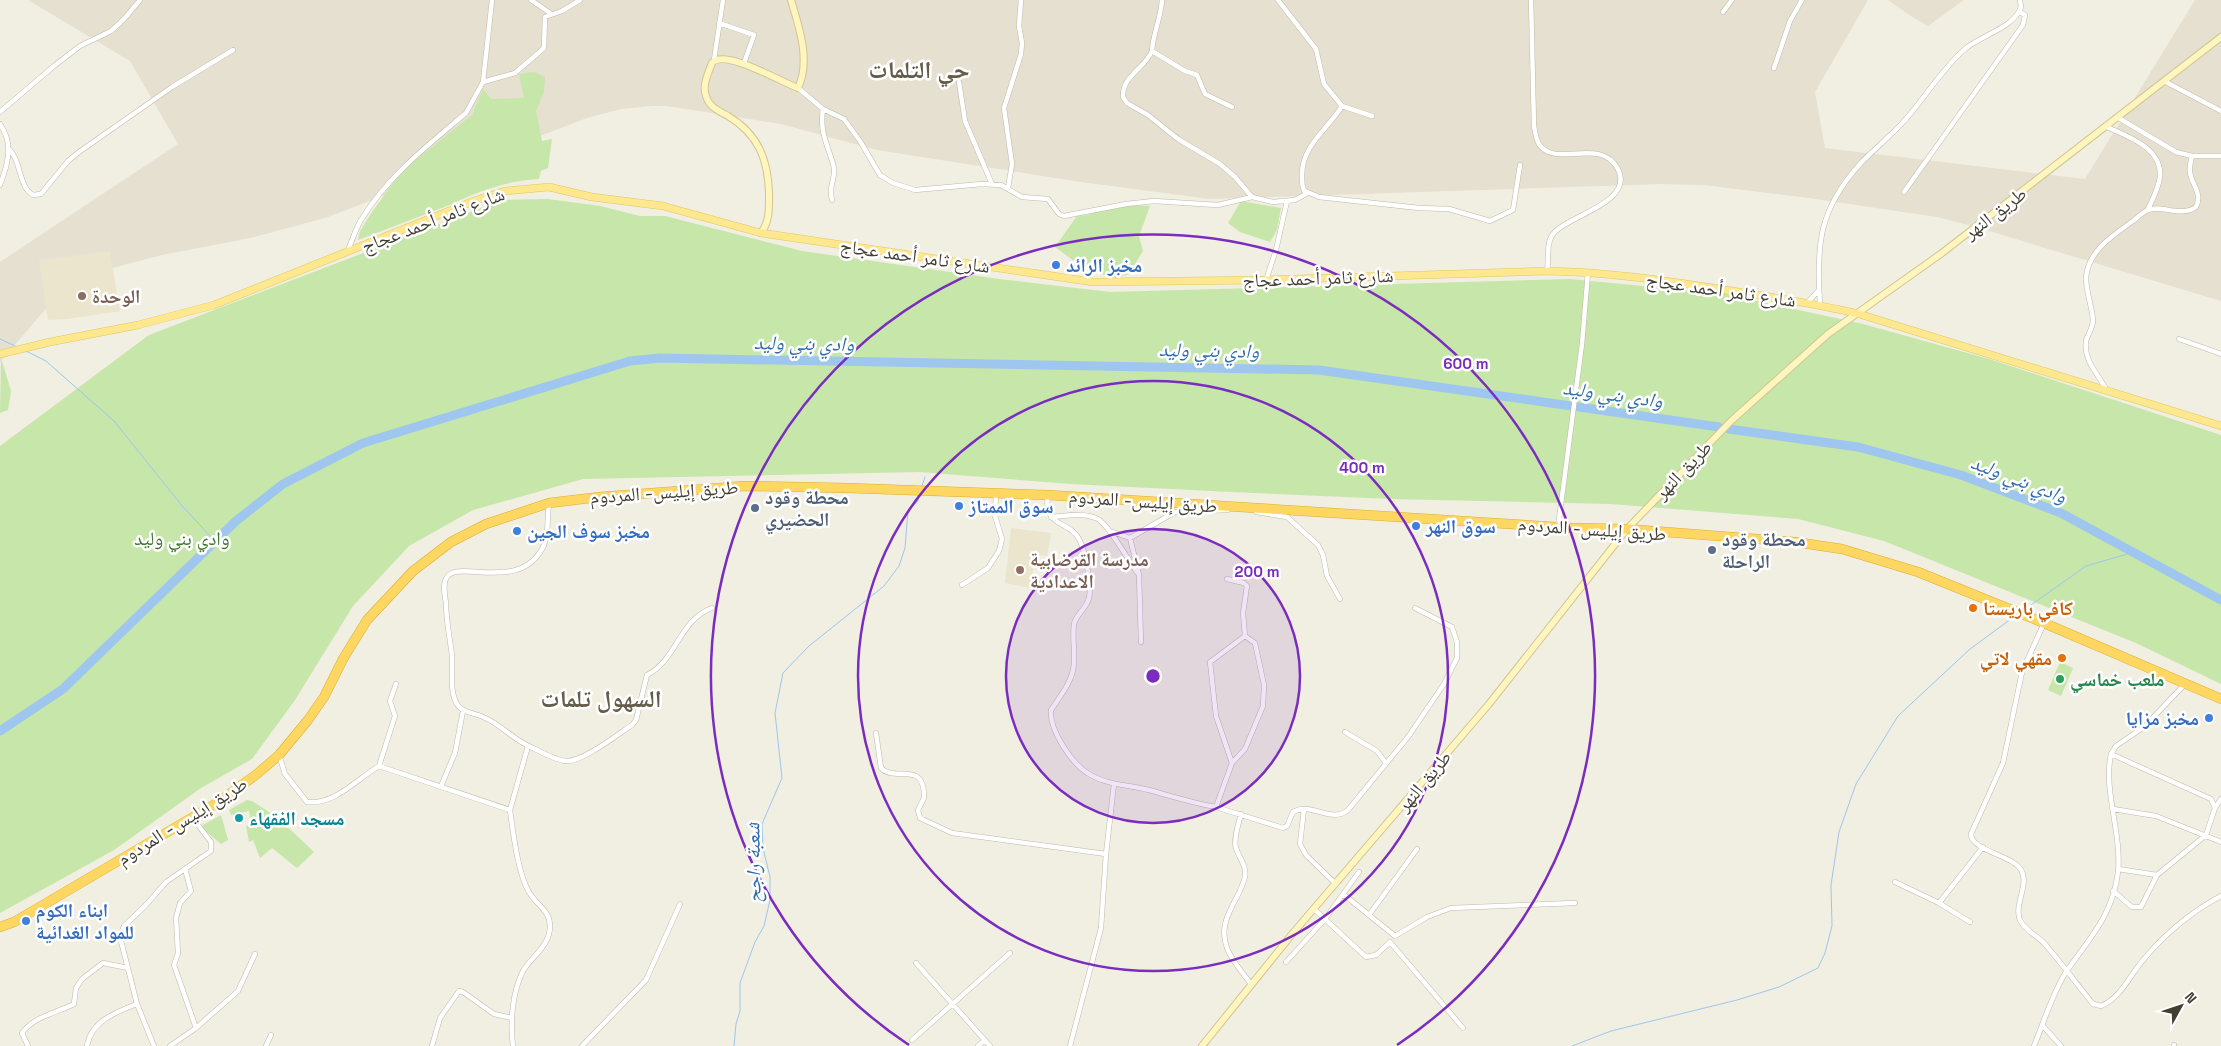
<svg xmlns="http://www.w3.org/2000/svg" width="2221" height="1046" font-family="'Space Grotesk','Noto Naskh Arabic',sans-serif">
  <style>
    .residential { fill: #e5e0d0 }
    .education { fill: #eae5cc }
    .green { fill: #c6e6aa }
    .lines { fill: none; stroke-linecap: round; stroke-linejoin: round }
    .stream { stroke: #9ec6ef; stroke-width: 1 }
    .river { stroke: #9ec6ef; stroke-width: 9 }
    .street-casing { stroke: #bfb9a8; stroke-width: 5.5 }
    .secondary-casing { stroke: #d1c692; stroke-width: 8 }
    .primary-casing { stroke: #e2c75f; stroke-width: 8 }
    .highway-casing { stroke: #dcad32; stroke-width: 10 }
    .street { stroke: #fff; stroke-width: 4.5 }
    .secondary { stroke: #fef5bf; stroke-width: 6 }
    .primary { stroke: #fde88f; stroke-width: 7 }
    .highway { stroke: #fdd762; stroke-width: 9 }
    .ring { fill: none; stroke: #7b2cbf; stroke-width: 2.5 }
    .shop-dot { fill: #3f7fe0; stroke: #fff; stroke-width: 2 }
    .education-dot { fill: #8d6e63; stroke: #fff; stroke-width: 2 }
    .service-dot { fill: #5c6f8a; stroke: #fff; stroke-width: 2 }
    .food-dot { fill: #e8710a; stroke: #fff; stroke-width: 2 }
    .leisure-dot { fill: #2e9e5b; stroke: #fff; stroke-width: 2 }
    .culture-dot { fill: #0f9aa8; stroke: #fff; stroke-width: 2 }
    .labels { text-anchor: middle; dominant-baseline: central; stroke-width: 5; stroke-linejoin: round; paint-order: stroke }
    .street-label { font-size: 19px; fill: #423e33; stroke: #fff }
    .shop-label { font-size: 19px; font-weight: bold; fill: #366cbe; stroke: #fff; text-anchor: start }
    .education-label { font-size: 19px; font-weight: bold; fill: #785e54; stroke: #fff; text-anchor: start }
    .service-label { font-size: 19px; font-weight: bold; fill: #4e5e75; stroke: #fff; text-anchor: start }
    .park-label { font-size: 19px; fill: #3d7327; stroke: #fff }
    .food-label { font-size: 19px; font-weight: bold; fill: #c56008; stroke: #fff; text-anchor: start }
    .leisure-label { font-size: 19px; font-weight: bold; fill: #27864d; stroke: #fff; text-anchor: start }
    .culture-label { font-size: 19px; font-weight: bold; fill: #0d838f; stroke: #fff; text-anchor: start }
    .water-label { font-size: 20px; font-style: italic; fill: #2e6bad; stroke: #fff }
    .district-label { font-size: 24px; font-weight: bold; fill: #655d4a; stroke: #fff }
    .centre { fill: #7b2cbf; stroke: #fff; stroke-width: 2.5 }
    .ring-label { font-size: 15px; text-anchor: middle; font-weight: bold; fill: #7b2cbf; stroke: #fff; stroke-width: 5; stroke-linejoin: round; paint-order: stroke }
  </style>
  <rect width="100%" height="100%" fill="#f1eee2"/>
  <path class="residential" d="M 28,0 L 1868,0 L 1815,92 L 1825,148 L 2085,179 L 2195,0 L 2221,0 L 2221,301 L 1976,227 L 1937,217 L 1809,198 L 1704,185 L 1662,184 L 1210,199 L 1081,182 L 877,150 L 781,124 L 667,106 L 652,106 L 621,109 L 587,118 L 325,218 L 250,238 L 162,255 L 104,270 L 49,305 L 0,362 L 0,262 L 178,144 L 130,61 Z
    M 1888,0 L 1964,0 L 1928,26 L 1911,16 Z"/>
  <path class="education" d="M 110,251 L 120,311 L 66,319 L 48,320 L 39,260 Z
    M 1011,528 L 1051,533 L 1047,556 L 1035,555 L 1031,588 L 1005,583 Z"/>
  <path class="green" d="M 534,72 L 545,77 L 544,92 L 536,111 L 542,141 L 552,139 L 548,168 L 541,171 L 539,179 C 510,180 478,191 452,204 L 358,240 L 360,231 L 372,212 L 402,171 L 472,115 L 483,89 L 491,99 L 524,98 L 519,74 Z
    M 548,199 L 600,206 L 640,216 L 665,216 L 802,251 L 999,279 L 1110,292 L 1570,279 L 1726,294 L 1863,324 L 1989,359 L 2221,435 L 2221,684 L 2136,643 L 1884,541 L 1798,519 L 1611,504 L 1391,499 L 1232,492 L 1071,484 L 920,472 L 583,479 L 473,510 L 409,546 L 353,606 L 295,700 L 252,759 L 201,788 L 114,850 L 0,913 L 0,446 L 149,335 L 502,200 Z
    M 1241,201 L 1281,208 L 1277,230 L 1270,242 L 1240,232 L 1228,223 Z
    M 1128,205 L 1150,206 L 1139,236 L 1143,251 L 1129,274 L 1114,279 L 1078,264 L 1055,247 L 1077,216 L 1088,215 L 1104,208 Z
    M 1,358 L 11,391 L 8,410 L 0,413 Z
    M 2060,662 L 2073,668 L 2061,696 L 2048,690 Z
    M 247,800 L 252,801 L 275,816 L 270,820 L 251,820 L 249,811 L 231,815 L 229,810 Z
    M 221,815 L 228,840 L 221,844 L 202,828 L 203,825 Z
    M 278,818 L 314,852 L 297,868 L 272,848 L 260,858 L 253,840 L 249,842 L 246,826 L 271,822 Z"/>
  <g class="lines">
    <path class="stream" d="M 0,339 L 15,346
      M 26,351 L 46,361 L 114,421 L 183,507 L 215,541
      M 922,486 L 925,477
      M 2024,610 L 2086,566 L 2134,552
      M 734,1046 L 736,1024 L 740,1011 L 740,983 L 755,942 L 764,926 L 770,900 L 770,877 L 763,848 L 762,824 L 782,778 L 775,713 L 783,673 L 809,646 L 884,586 L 899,566 L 905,548 L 908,511 L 918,501 L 919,495
      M 1572,1046 L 1611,1031 L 1737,1000 L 1779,987 L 1818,968 L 1825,953 L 1832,926 L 1831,885 L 1839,832 L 1856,784 L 1898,716 L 1970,649 L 2015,616"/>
    <path class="river" d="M 1729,429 L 1858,447 L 1961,475 L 2061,513 L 2221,600
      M 0,731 L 63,689 L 236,521 L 283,484 L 363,443 L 630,361 L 660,358 L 1319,370 L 1719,427"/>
    <g class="street-casing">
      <path id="street" d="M 531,0 L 550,13
        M 1162,0 C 1161,18 1153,33 1152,51 C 1145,68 1122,76 1123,97 L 1127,103 L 1148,115 L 1178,139 L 1220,164 L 1235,177 L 1252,197
        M 1278,0 L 1316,49 L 1324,84 L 1342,106
        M 1531,0 L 1534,126 C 1535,132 1536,139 1539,144 C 1555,169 1601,136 1618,169 C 1635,203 1566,216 1553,234 C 1546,243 1549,259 1547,271
        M 1723,12 L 1732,0
        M 719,23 L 754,35 L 744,63
        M 1152,51 L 1185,71 L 1197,75 L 1205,94 L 1232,107
        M 714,60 L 723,0
        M 1774,68 L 1790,21 L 1802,0
        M 2164,81 L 2221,111
        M 483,82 L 515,73 L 544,48 L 545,17 L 562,11 L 580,0
        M 959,82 L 965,121 L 992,184
        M 798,88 L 823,109 L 844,119 L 860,141 L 880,175 L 893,183 L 915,190 L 982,184 L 1001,185 L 1022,197 L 1048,199 L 1059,214 L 1064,216 L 1126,204 L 1154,201 L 1218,205 L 1252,197 L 1273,202 L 1295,200 L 1306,194 C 1302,188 1302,182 1302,175 C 1302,145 1328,129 1342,106 L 1372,116
        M 823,109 C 819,134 829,146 834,168 C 836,178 828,185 832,200
        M 0,112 L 54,66 L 80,46 L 111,31 L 124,19 L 140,0
        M 2117,117 L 2176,152 L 2192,156 L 2221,156
        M 0,124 C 14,144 8,164 0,185
        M 2105,126 C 2126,136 2162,147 2160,176 C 2159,187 2153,199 2148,209
        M 10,150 C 22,163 18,186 33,195 L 41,194 L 68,161 L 79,152 L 172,87 L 233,50
        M 1008,188 L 1012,164 L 1004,108 L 1021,54 L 1022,43 L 1019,26 L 1021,0
        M 1305,191 L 1319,197 L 1419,208 L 1449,209 L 1490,221 L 1513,210 L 1520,165
        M 1904,192 L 2023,25 L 2025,15 L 2020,12
        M 347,252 C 352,242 355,230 361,220 C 388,176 427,146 466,113 L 483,82 L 492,0
        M 1266,280 L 1276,250 L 1287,201
        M 1808,302 L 1819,290
        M 1820,304 C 1816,245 1819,209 1860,164 C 1875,148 1892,135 1906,119 C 1926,96 1942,69 1965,49 C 1981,35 2014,28 2021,7 L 2020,0
        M 2179,339 L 2221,354
        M 2106,389 C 2098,374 2083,360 2086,341 C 2088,334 2093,328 2093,320 C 2092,306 2086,292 2086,278 C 2088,251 2112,236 2133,221 C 2137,218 2143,212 2148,210 C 2162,204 2180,218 2196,207 C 2203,193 2191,184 2190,172 C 2189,167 2191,161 2192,156
        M 1048,495 C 1043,529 1070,519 1080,541 C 1085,551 1092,587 1089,598 C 1087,608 1076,614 1074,624 C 1072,636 1075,650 1074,663 C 1073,681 1061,695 1051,710 C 1049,730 1072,764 1089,774 C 1107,785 1129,785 1149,790 C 1171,796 1193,803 1216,807 L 1232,763 L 1245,749 L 1263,706 L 1264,685 L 1255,643 L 1245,636 L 1210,662 L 1216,716 L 1232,763
        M 549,503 C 547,517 549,532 544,545 C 522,594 459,559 447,577 C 442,584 445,596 446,603 C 446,621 450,638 452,656 C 453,670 449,691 457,704 C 462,713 475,713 483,717 C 501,724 513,740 531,747 C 541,752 555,760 566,761 C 583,762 618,734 632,725 L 636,720 L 647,675 C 677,660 679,620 712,608
        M 1256,512 L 1287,517 L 1318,545 L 1323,555 L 1327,576 L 1340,599
        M 1051,517 C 1065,516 1084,512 1098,519 C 1108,524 1130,563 1139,575
        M 1558,527 L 1582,344 L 1588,272
        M 1110,531 L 1130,538 L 1175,512 L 1228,510
        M 1130,538 L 1139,575 L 1141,642
        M 1227,579 L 1244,583 L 1247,586 L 1243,613 L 1245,636
        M 962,585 L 988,568 L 999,551 L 1002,539 L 995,516 L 996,493
        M 2044,623 L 2022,672 L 2003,763 L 1971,834 C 1971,850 2009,855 2019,867 C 2032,882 2013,904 2020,920 C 2025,931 2037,935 2045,944 C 2061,963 2077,984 2093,1004 L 2101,1006 C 2122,997 2129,976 2144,959 C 2165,934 2193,911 2221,896
        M 1345,732 L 1377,751 L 1385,762
        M 876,733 L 881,768 C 895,783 925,759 924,798 L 918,810 L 920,818 L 952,833 L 1106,854
        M 2111,754 L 2211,799 L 2215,808 L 2206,835 L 2157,875 L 2141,907 L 2132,907 L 2113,891
        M 279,755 L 285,774 L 307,802 C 335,805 357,779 379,766 L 510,810 C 513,832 518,874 529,892 C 536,905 550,910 550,926 C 550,946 532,956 523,971 C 512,993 510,1022 513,1046
        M 379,766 L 395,716 L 390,701 L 396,684
        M 441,786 L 455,753 L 463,711
        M 1216,807 L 1283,828 L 1287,826 L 1293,812 C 1310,801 1332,824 1348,810 L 1408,737 L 1444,684 L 1457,658 L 1457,642 L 1452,627 L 1415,608
        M 2215,808 L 2221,799
        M 1304,809 L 1300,844 L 1306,855 L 1336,884
        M 2113,809 L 2156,816 L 2221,842
        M 510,810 L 528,746
        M 1241,814 C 1239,823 1233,838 1236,848 C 1239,858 1247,866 1245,877 C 1242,890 1234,901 1229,913 C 1215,943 1234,962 1252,985
        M 185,869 L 191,891 L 180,903 L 176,918 L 178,953 L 174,965 L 196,1028
        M 2118,869 L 2157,875
        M 1895,882 L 1939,903 L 1970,922
        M 1343,894 L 1395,936 L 1427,917 L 1451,908 L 1575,903
        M 1939,903 L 1983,847
        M 1314,909 L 1366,957 L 1376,955 L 1390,942 L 1463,1028
        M 1369,915 L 1417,849
        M 1286,962 L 1325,919 L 1359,872
        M 916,963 L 990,1046
        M 2043,1026 L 2061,1046
        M 912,1040 L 1010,953
        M 28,1046 L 22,1033 C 34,1016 57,1013 74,1004 L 76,988 L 82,979 L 103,963 L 128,968
        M 87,1046 C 91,1021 116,1012 137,1004
        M 154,1046 L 137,1004 L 120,937 L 124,926 L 146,905 L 166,882 L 211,851 L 211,842 L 192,817
        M 170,1046 L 196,1028 L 238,991 L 255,954
        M 266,1046 L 271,1035
        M 432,1046 L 440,1018 L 459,991 L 463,992 L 494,1014 L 512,1018
        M 582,1046 L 646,980 L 680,904
        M 978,1046 L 985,1040
        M 1070,1046 L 1101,928 L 1106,854 L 1114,784
        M 2034,1046 C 2044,1022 2052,994 2066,972 C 2089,939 2113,915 2118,872 C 2122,834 2103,790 2111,754 L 2116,746 L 2144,727 L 2185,684
        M 2174,1046 L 2174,1045"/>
    </g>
    <g class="secondary-casing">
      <path id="secondary" d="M 761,233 C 770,221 769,208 769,193 C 768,159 758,134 728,116 C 719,111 709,107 706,96 C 702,86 708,73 712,63 C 724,48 781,82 798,88 C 811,61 799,27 791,0
        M 1202,1046 L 1293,933 L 1489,704 L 1627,529 L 1731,421 L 1828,334 L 1942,253 L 2221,37"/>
    </g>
    <g class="primary-casing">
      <path id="primary" d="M 0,354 L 50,342 L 138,325 L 214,305 L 474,201 L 505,191 L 549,187 L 592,197 L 663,206 L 761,233 L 1093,282 L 1266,280 L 1547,271 C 1605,272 1662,280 1719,289 C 1766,296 1812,303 1859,314 L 2221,426"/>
    </g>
    <g class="highway-casing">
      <path id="highway" d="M 0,927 L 14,922 L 217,803 L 257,774 L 279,755 L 308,720 L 324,697 L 343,659 L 367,620 L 413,571 L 451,542 L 486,524 L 549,503 L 599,497 L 745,486 L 848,488 L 1048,495 L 1572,528 L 1627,529 L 1795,542 L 1842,549 L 1918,572 L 2044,623 L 2221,699"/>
    </g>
    <use href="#street" class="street"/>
    <use href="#secondary" class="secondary"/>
    <use href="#primary" class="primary"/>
    <use href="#highway" class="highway"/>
  </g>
  <circle cx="1153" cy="676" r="147" fill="#7b2cbf" fill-opacity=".12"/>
  <g class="ring">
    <circle cx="1153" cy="676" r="147"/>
    <circle cx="1153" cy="676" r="295"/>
    <path d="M909 1045A442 442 0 1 1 1397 1045"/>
  </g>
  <g class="shop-dot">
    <circle cx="1056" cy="265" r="5"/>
    <circle cx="959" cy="506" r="5"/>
    <circle cx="1416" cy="526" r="5"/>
    <circle cx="517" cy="531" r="5"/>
    <circle cx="2209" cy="718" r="5"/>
    <circle cx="26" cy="921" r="5"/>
  </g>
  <g class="education-dot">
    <circle cx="82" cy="296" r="5"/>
    <circle cx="1020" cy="570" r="5"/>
  </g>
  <g class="service-dot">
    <circle cx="755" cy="508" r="5"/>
    <circle cx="1712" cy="550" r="5"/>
  </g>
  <g class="food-dot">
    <circle cx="1973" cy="608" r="5"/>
    <circle cx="2062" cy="658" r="5"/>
  </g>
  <circle class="leisure-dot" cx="2060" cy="679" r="5"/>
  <circle class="culture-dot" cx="239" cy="818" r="5"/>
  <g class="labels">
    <g class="street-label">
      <text transform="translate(1995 213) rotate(-37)">طريق النهر</text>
      <text transform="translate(433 220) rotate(-21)">شارع ثامر أحمد عجاج</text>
      <text transform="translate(915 256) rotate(8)">شارع ثامر أحمد عجاج</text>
      <text transform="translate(1318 278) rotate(-2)">شارع ثامر أحمد عجاج</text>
      <text transform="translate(1721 290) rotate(8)">شارع ثامر أحمد عجاج</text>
      <text transform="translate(1683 470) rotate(-46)">طريق النهر</text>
      <text transform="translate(664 492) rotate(-4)">طريق إيليس- المردوم</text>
      <text transform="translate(1143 501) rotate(4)">طريق إيليس- المردوم</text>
      <text transform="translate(1592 529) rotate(4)">طريق إيليس- المردوم</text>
      <text transform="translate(1424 781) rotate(-50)">طريق النهر</text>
      <text transform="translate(182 821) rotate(-32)">طريق إيليس- المردوم</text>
    </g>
    <g class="shop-label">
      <text x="1066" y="265">مخبز الرائد</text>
      <text x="969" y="506">سوق الممتاز</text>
      <text x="1426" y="526">سوق النهر</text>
      <text x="527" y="531">مخبز سوف الجين</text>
      <text x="2199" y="718" text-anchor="end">مخبز مزايا</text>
      <text x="36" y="910">ابناء الكوم<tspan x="36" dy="22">للمواد الغدائية</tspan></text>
    </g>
    <g class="education-label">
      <text x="92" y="296">الوحدة</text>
      <text x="1030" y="559">مدرسة القرضابية<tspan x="1030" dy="22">الاعدادية</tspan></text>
    </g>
    <g class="service-label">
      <text x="765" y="497">محطة وقود<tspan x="765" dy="22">الحضيري</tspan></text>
      <text x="1722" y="539">محطة وقود<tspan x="1722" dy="22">الراحلة</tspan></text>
    </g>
    <g class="park-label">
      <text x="182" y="538">وادي بني وليد</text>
    </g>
    <g class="food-label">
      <text x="1983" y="608">كافي باريستا</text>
      <text x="2052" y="658" text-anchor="end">مقهي لاتي</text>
    </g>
    <g class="leisure-label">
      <text x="2070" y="679">ملعب خماسي</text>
    </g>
    <g class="culture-label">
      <text x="249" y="818">مسجد الفقهاء</text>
    </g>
    <g class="water-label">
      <text transform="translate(804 343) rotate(1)">وادي بني وليد</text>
      <text transform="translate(1209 350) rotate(1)">وادي بني وليد</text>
      <text transform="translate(1613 394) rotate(8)">وادي بني وليد</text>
      <text transform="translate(2019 479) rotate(21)">وادي بني وليد</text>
      <text transform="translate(753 863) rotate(-91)">شعبة راجح</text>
    </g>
    <g class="district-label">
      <text x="919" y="69">حي التلمات</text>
      <text x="601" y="698">السهول تلمات</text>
    </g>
  </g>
  <circle cx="1153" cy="676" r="8" class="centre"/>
  <g class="ring-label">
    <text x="1466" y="369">600 m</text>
    <text x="1362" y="473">400 m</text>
    <text x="1257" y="577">200 m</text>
  </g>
  <g transform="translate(2181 1006) rotate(50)" stroke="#ffffff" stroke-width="4" paint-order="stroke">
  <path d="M0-4L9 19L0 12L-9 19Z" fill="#423e33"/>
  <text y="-8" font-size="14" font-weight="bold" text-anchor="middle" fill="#423e33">N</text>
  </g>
</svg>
